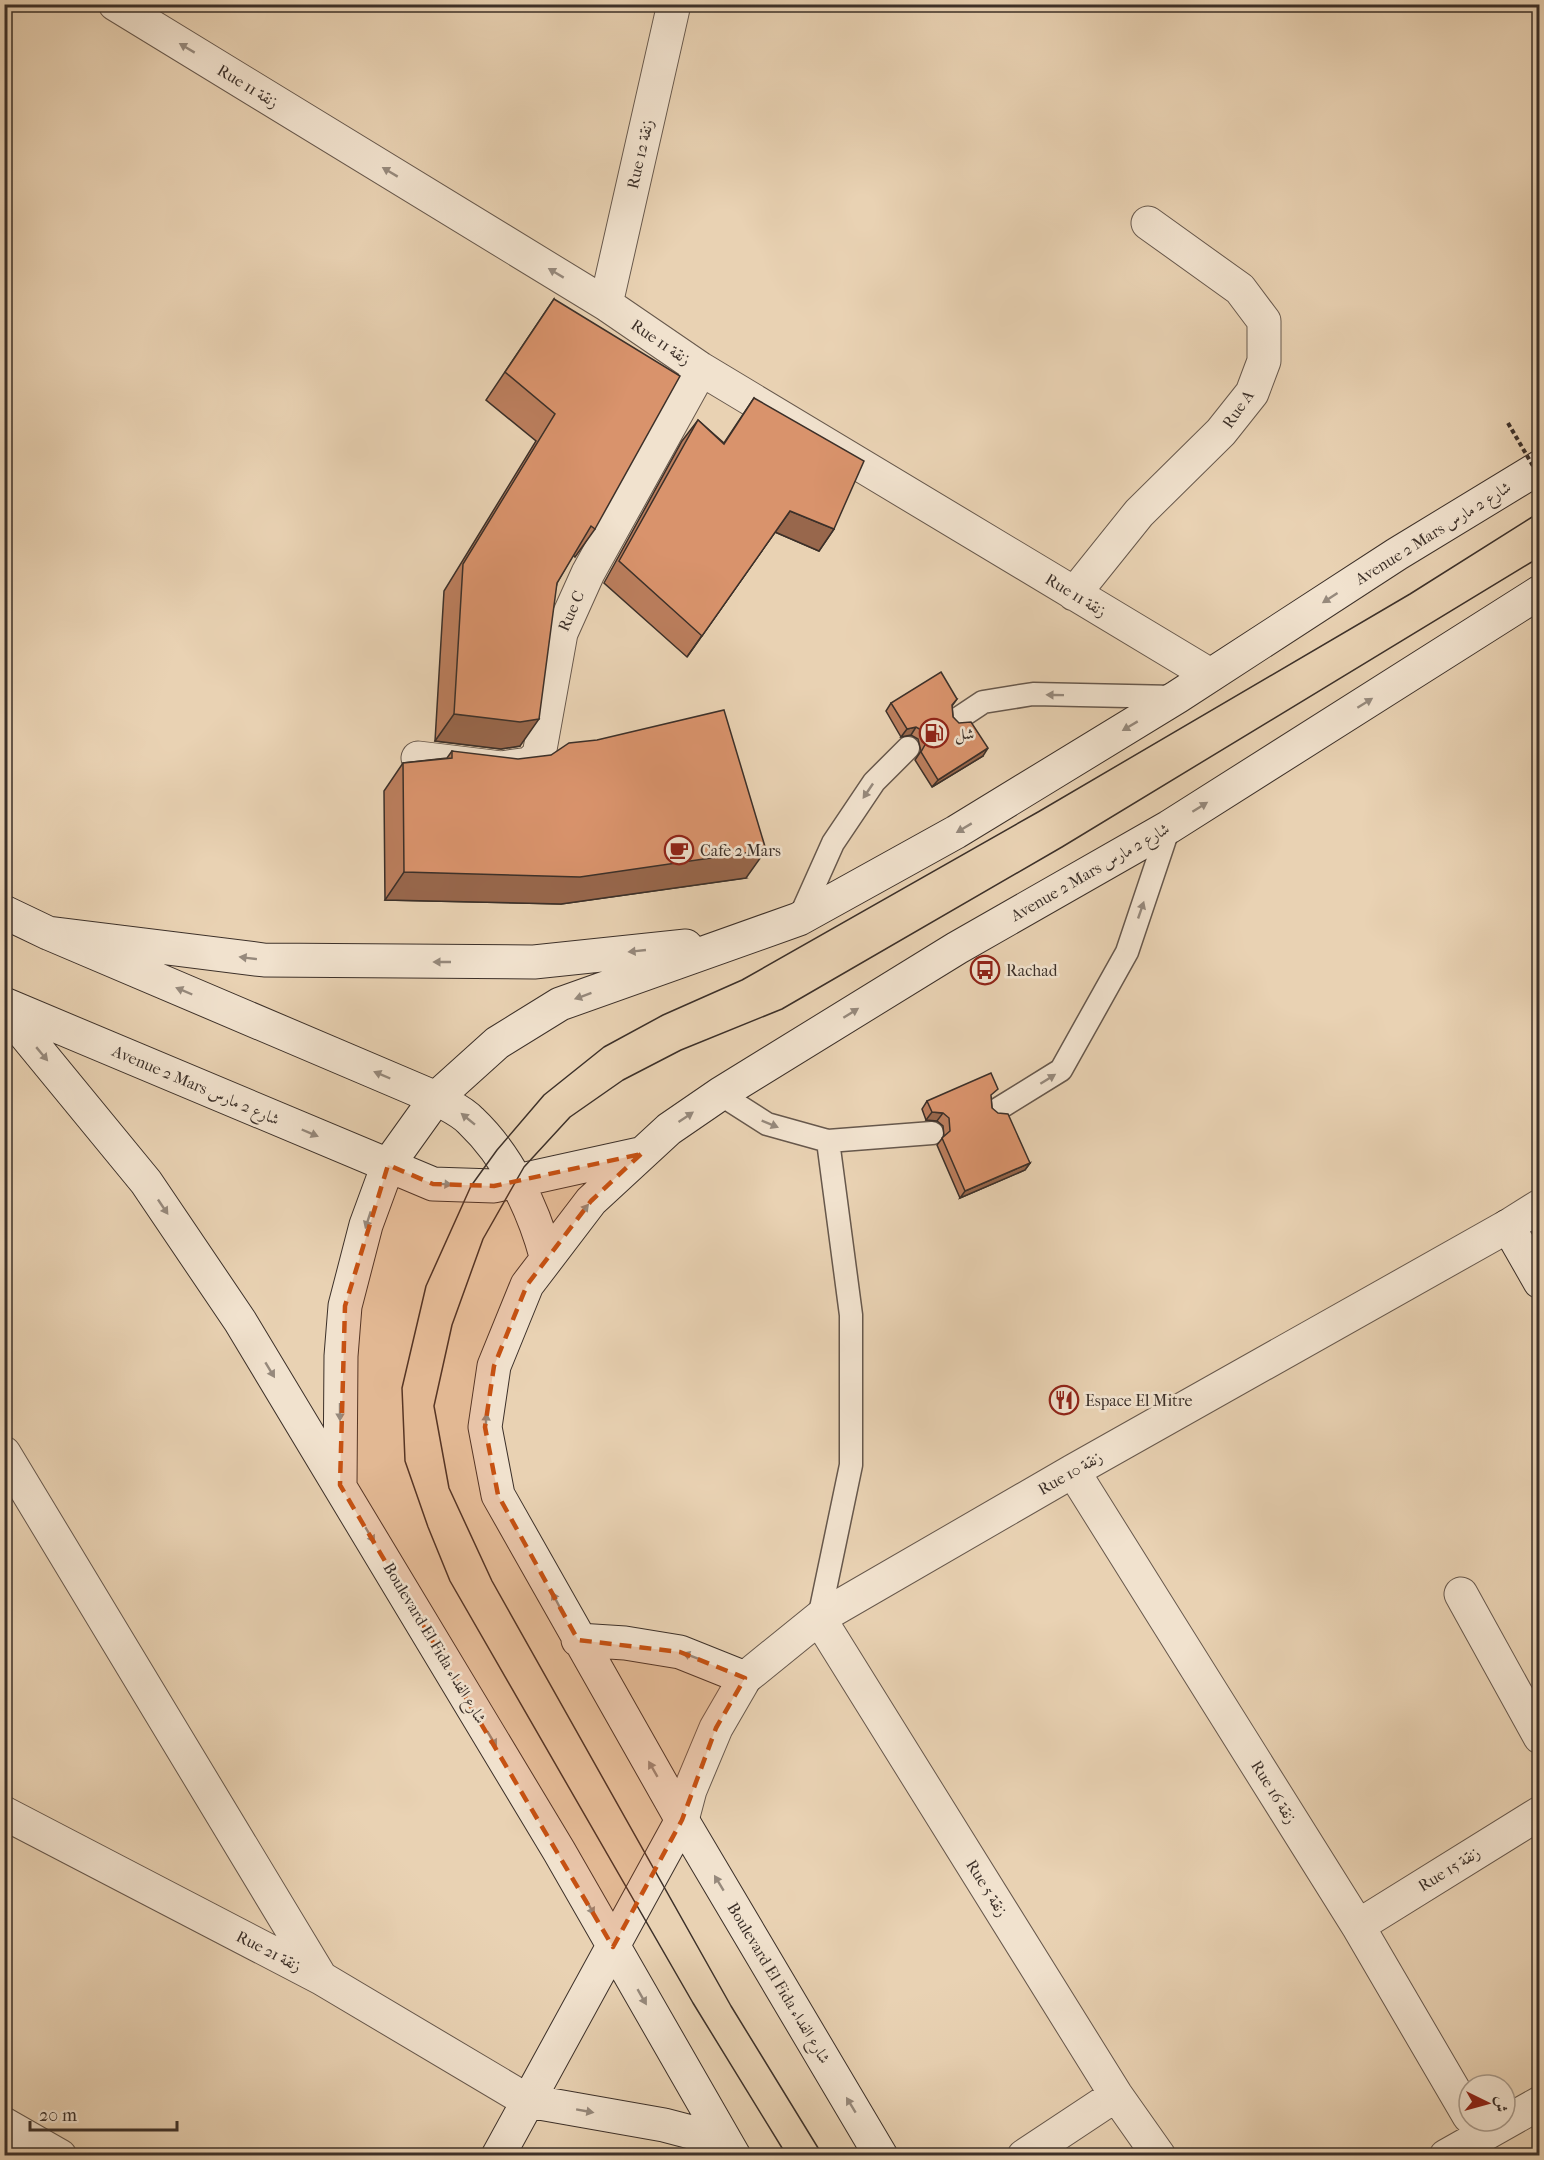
<svg xmlns="http://www.w3.org/2000/svg" width="1544" height="2160" font-family="'IM FELL French Canon',Amiri,serif">
  <style>
    .lines { fill: none; stroke-linecap: round; stroke-linejoin: round }
    .lane-casing { stroke: #67584c; stroke-width: 25 }
    .street-casing { stroke: #67584c; stroke-width: 35 }
    .secondary-casing { stroke: #3c3029; stroke-width: 35 }
    .lane { stroke: #f1e2ce; stroke-width: 22 }
    .street { stroke: #f1e2ce; stroke-width: 33 }
    .secondary { stroke: #f1e2ce; stroke-width: 33 }
    .tram { stroke: #3c3029; stroke-width: 1.5 }
    .path-bridge { stroke: #3c3029; stroke-width: 4; stroke-dasharray: 4.5 3; stroke-linecap: butt }
    .wall { fill: #bb7e5d; stroke: #3c3029; stroke-width: 1.5 }
    .shaded-wall { fill: #98674c; stroke: #3c3029; stroke-width: 1.5 }
    .building { fill: #d9936c; stroke: #3c3029; stroke-width: 1.5 }
    .oneway { fill: #96897c }
    .marked { fill: #c65112; fill-opacity: 0.2; stroke: #c65112; stroke-width: 4.5; stroke-dasharray: 12 8; stroke-linejoin: round }
    .labels { text-anchor: middle; dominant-baseline: central; stroke-width: 5; stroke-linejoin: round; paint-order: stroke }
    .street-label { font-size: 16px; fill: #3c3029; stroke: #f1e2ce }
    .poi-label { font-size: 16px; fill: #3c3029; stroke: #f1e2ce; text-anchor: start }
  </style>
  <rect width="100%" height="100%" fill="#e9d2b3"/>
  <filter id="stains"><feTurbulence type="fractalNoise" baseFrequency=".00333" numOctaves="4"/><feColorMatrix values="0 0 0 0 .2 0 0 0 0 .09 0 0 0 0 .02 0 0 0 .5 -.17"/></filter>
  <radialGradient id="worn" r=".72"><stop offset=".6" stop-color="#630" stop-opacity="0"/><stop offset="1" stop-color="#630" stop-opacity=".3"/></radialGradient>
  <g class="lines">
    <g class="lane-casing">
      <path id="lane" d="M 959,718 L 983,702 L 1033,694 L 1175,697
        M 799,919 L 833,843 L 874,782 L 908,748
        M 720,1094 L 767,1124 L 828,1141 L 932,1133
        M 998,1109 L 1061,1070 L 1127,952 L 1169,827
        M 819,1618 L 851,1465 L 851,1315 L 828,1141"/>
    </g>
    <g class="street-casing">
      <path id="street" d="M 115,4 L 606,304 L 701,369 L 1210,675
        M 606,304 L 674,4
        M 1074,594 L 1139,513 L 1221,432 L 1252,393 L 1264,361 L 1264,321 L 1240,289 L 1148,223
        M 418,758 L 501,768 L 529,764 L 539,755 L 561,633 L 588,573 L 701,369
        M 4,1453 L 321,1978
        M 1073,1471 L 1358,1926 L 1469,2116
        M 1461,1594 L 1540,1737
        M 819,1618 L 1116,2095 L 1159,2156
        M 4,1813 L 321,1978 L 528,2101
        M 682,1820 L 690,1790 L 716,1728 L 745,1678 L 819,1618 L 1073,1471 L 1508,1226 L 1540,1206
        M 1358,1926 L 1540,1813
        M 4,2124 L 60,2156
        M 1024,2156 L 1116,2095
        M 1446,2156 L 1540,2103"/>
    </g>
    <g class="secondary-casing">
      <path id="secondary" d="M 4,912 L 48,933 L 436,1098 C 447,1105 462,1111 471,1121 C 508,1156 533,1208 546,1256
        M 48,933 L 264,960 L 534,962 L 686,946
        M 4,1004 L 433,1184 L 494,1186 L 639,1154
        M 4,1009 L 146,1182 L 240,1321 L 559,1851 L 734,2156
        M 1508,1226 L 1540,1282
        M 340,1485 L 341,1356 L 345,1306 L 366,1225 L 388,1165 L 436,1098 L 497,1043 L 560,1004 L 799,919 L 956,832 L 1177,697 L 1397,554 L 1540,467
        M 578,1640 L 625,1643 L 680,1652 L 745,1678
        M 528,2101 L 664,2125 L 725,2141
        M 498,2156 L 682,1820
        M 881,2156 L 682,1820 L 498,1495 L 485,1427 L 494,1366 L 527,1285 L 591,1201 L 669,1129 L 720,1094 L 957,948 L 1169,827 L 1540,592"/>
    </g>
    <use href="#lane" class="lane"/>
    <use href="#street" class="street"/>
    <use href="#secondary" class="secondary"/>
    <path class="tram" d="M 787,2156 L 693,2003 L 450,1581 L 428,1527 L 405,1461 L 402,1388 L 426,1286 L 471,1186 L 497,1150 L 544,1095 L 604,1047 L 663,1015 L 742,980 L 1038,812 L 1410,594 L 1540,512
      M 823,2156 L 731,2006 L 492,1581 L 449,1488 L 434,1406 L 452,1325 L 483,1239 L 524,1167 L 570,1117 L 623,1080 L 681,1050 L 782,1009 L 1062,847 L 1540,557"/>
    <path class="path-bridge" d="M 1508,423 L 1540,478"/>
  </g>
  <path class="wall" d="M 554,299 L 595,529 L 575,557 L 573,555 L 557,583 L 520,746 L 501,749 L 435,741 L 444,591 L 536,441 L 486,400 Z
    M 754,398 L 834,529 L 819,551 L 775,532 L 687,657 L 604,583 L 682,441 L 698,420 L 724,443 Z
    M 957,699 L 952,706 L 953,717 L 983,756 L 932,787 L 915,760 L 921,751 L 918,739 L 911,735 L 901,737 L 886,711 L 891,703 Z
    M 452,751 L 746,878 L 561,904 L 385,900 L 384,791 L 403,763 L 447,758 Z
    M 991,1098 L 992,1108 L 1030,1163 L 1025,1170 L 960,1198 L 937,1145 L 944,1136 L 943,1126 L 937,1121 L 926,1120 L 922,1109 L 927,1101 Z"/>
  <path class="shaded-wall" d="M 790,511 L 834,529 L 819,551 L 775,532 L 687,657 Z
    M 454,714 L 539,719 L 520,746 L 501,749 L 435,741 Z
    M 916,727 L 911,735 L 901,737 L 907,729 Z
    M 988,748 L 983,756 L 932,787 L 938,780 Z
    M 766,850 L 746,878 L 561,904 L 385,900 L 404,872 Z
    M 932,1112 L 943,1113 L 937,1121 L 926,1120 Z
    M 1030,1163 L 1025,1170 L 960,1198 L 965,1191 Z"/>
  <path class="building" d="M 554,299 L 680,376 L 595,529 L 591,526 L 557,583 L 539,719 L 520,722 L 454,714 L 463,564 L 555,414 L 505,372 Z
    M 754,398 L 864,461 L 834,529 L 790,511 L 702,636 L 619,561 L 698,420 L 724,444 Z
    M 941,672 L 957,699 L 952,705 L 953,717 L 959,723 L 971,722 L 988,748 L 938,780 L 921,752 L 926,743 L 923,731 L 916,727 L 907,729 L 891,703 Z
    M 724,710 L 766,850 L 580,877 L 404,872 L 403,763 L 452,758 L 452,751 L 518,759 L 551,755 L 569,743 L 597,740 Z
    M 991,1073 L 998,1089 L 991,1095 L 992,1108 L 998,1113 L 1008,1114 L 1030,1163 L 965,1191 L 942,1138 L 950,1131 L 949,1118 L 943,1113 L 932,1112 L 927,1101 Z"/>
  <defs><path id="oneway-solid" d="M-6-.8H1V-3.2L6.5 0L1 3.2V.8H-6Z" transform="scale(1.5)"/></defs>
  <g class="oneway">
    <use href="#oneway-solid" transform="translate(187 48) rotate(-149)"/>
    <use href="#oneway-solid" transform="translate(390 172) rotate(-149)"/>
    <use href="#oneway-solid" transform="translate(556 273) rotate(-149)"/>
    <use href="#oneway-solid" transform="translate(1330 598) rotate(147)"/>
    <use href="#oneway-solid" transform="translate(1055 695) rotate(-179)"/>
    <use href="#oneway-solid" transform="translate(1365 703) rotate(-32)"/>
    <use href="#oneway-solid" transform="translate(1130 726) rotate(149)"/>
    <use href="#oneway-solid" transform="translate(868 791) rotate(124)"/>
    <use href="#oneway-solid" transform="translate(1200 807) rotate(-32)"/>
    <use href="#oneway-solid" transform="translate(964 828) rotate(149)"/>
    <use href="#oneway-solid" transform="translate(1141 910) rotate(-71)"/>
    <use href="#oneway-solid" transform="translate(637 951) rotate(174)"/>
    <use href="#oneway-solid" transform="translate(248 958) rotate(-173)"/>
    <use href="#oneway-solid" transform="translate(442 962) rotate(180)"/>
    <use href="#oneway-solid" transform="translate(184 991) rotate(-157)"/>
    <use href="#oneway-solid" transform="translate(583 996) rotate(160)"/>
    <use href="#oneway-solid" transform="translate(851 1013) rotate(-32)"/>
    <use href="#oneway-solid" transform="translate(42 1054) rotate(50)"/>
    <use href="#oneway-solid" transform="translate(382 1075) rotate(-157)"/>
    <use href="#oneway-solid" transform="translate(1048 1079) rotate(-32)"/>
    <use href="#oneway-solid" transform="translate(686 1117) rotate(-34)"/>
    <use href="#oneway-solid" transform="translate(468 1119) rotate(-141)"/>
    <use href="#oneway-solid" transform="translate(770 1124) rotate(22)"/>
    <use href="#oneway-solid" transform="translate(310 1133) rotate(23)"/>
    <use href="#oneway-solid" transform="translate(443 1184) rotate(5)"/>
    <use href="#oneway-solid" transform="translate(163 1207) rotate(56)"/>
    <use href="#oneway-solid" transform="translate(583 1211) rotate(-51)"/>
    <use href="#oneway-solid" transform="translate(368 1220) rotate(108)"/>
    <use href="#oneway-solid" transform="translate(270 1370) rotate(59)"/>
    <use href="#oneway-solid" transform="translate(340 1412) rotate(90)"/>
    <use href="#oneway-solid" transform="translate(486 1422) rotate(-86)"/>
    <use href="#oneway-solid" transform="translate(370 1535) rotate(59)"/>
    <use href="#oneway-solid" transform="translate(556 1600) rotate(-118)"/>
    <use href="#oneway-solid" transform="translate(691 1656) rotate(-159)"/>
    <use href="#oneway-solid" transform="translate(492 1739) rotate(59)"/>
    <use href="#oneway-solid" transform="translate(653 1769) rotate(-120)"/>
    <use href="#oneway-solid" transform="translate(719 1883) rotate(-121)"/>
    <use href="#oneway-solid" transform="translate(590 1907) rotate(61)"/>
    <use href="#oneway-solid" transform="translate(642 1997) rotate(60)"/>
    <use href="#oneway-solid" transform="translate(851 2105) rotate(-121)"/>
    <use href="#oneway-solid" transform="translate(585 2111) rotate(10)"/>
  </g>
  <path class="marked" d="M 641,1154 L 591,1201 L 527,1285 L 494,1366 L 485,1427 L 498,1495 L 578,1640 L 680,1652 L 745,1678 L 716,1728 L 682,1820 L 613,1947 L 340,1485 L 345,1306 L 388,1165 L 433,1184 L 494,1186 Z"/>
  <defs>
    <g id="fuel-ring" transform="scale(1.5)"><circle r="9.5" fill="#f1e2ce" stroke="#8f2418" stroke-width="1.5"/><path d="M-5.5-6h7V0h2V4h1.3V-2.5L3-4.5l.8-.8L6-3V5H2.5V1h-1V6h-7ZM-4.2-4.7v3.2H.2V-4.7Z" fill="#8f2418"/></g>
    <g id="cafe-ring" transform="scale(1.5)"><circle r="9.5" fill="#f1e2ce" stroke="#8f2418" stroke-width="1.5"/><path d="M-5.5-4.5H6V0H3Q3 3.5 0 3.5H-2.5Q-5.5 3.5-5.5 0ZM3-3.2v2h1.7v-2ZM-6 4.5H4V6H-6Z" fill="#8f2418"/></g>
    <g id="bus-ring" transform="scale(1.5)"><circle r="9.5" fill="#f1e2ce" stroke="#8f2418" stroke-width="1.5"/><path d="M-5-6H5V4H4V6H2V4H-2V6H-4V4H-5ZM-3.5-4V0h7V-4ZM-3.5 1.2v1.5H-2V1.2ZM2 1.2v1.5H3.5V1.2Z" fill="#8f2418"/></g>
    <g id="restaurant-ring" transform="scale(1.5)"><circle r="9.5" fill="#f1e2ce" stroke="#8f2418" stroke-width="1.5"/><path d="M-5-6h1v4h1v-4h1v4h1v-4h1v5L-1.5 .5V6h-2V.5L-5-1ZM5-6V6H3V1.5H1.5Q1.5-4 5-6Z" fill="#8f2418"/></g>
  </defs>
  <g fill-rule="evenodd">
    <use href="#fuel-ring" x="934" y="733"/>
    <use href="#cafe-ring" x="679" y="850"/>
    <use href="#bus-ring" x="985" y="970"/>
    <use href="#restaurant-ring" x="1064" y="1400"/>
  </g>
  <g class="labels">
    <g class="street-label">
      <text transform="translate(248 86) rotate(31)">Rue 11 زنقة</text>
      <text transform="translate(640 154) rotate(-77)">Rue 12 زنقة</text>
      <text transform="translate(661 342) rotate(34)">Rue 11 زنقة</text>
      <text transform="translate(1238 409) rotate(-55)">Rue A</text>
      <text transform="translate(1433 533) rotate(-32)">Avenue 2 Mars شارع 2 مارس</text>
      <text transform="translate(1076 595) rotate(31)">Rue 11 زنقة</text>
      <text transform="translate(571 611) rotate(-66)">Rue C</text>
      <text transform="translate(1090 872) rotate(-30)">Avenue 2 Mars شارع 2 مارس</text>
      <text transform="translate(196 1085) rotate(23)">Avenue 2 Mars شارع 2 مارس</text>
      <text transform="translate(1070 1473) rotate(-30)">Rue 10 زنقة</text>
      <text transform="translate(435 1643) rotate(59)">Boulevard El Fida شارع الفداء</text>
      <text transform="translate(1274 1792) rotate(58)">Rue 16 زنقة</text>
      <text transform="translate(1449 1869) rotate(-32)">Rue 15 زنقة</text>
      <text transform="translate(987 1888) rotate(58)">Rue 5 زنقة</text>
      <text transform="translate(269 1951) rotate(27)">Rue 21 زنقة</text>
      <text transform="translate(779 1983) rotate(59)">Boulevard El Fida شارع الفداء</text>
    </g>
    <g class="poi-label">
      <text x="955" y="733">شل</text>
      <text x="700" y="850">Cafe 2 Mars</text>
      <text x="1006" y="970">Rachad</text>
      <text x="1085" y="1400">Espace El Mitre</text>
    </g>
  </g>
  <rect width="1544" height="2160" fill="none" stroke="#e9d2b3" stroke-width="24"/>
  <rect x="6" y="6" width="1532" height="2148" fill="none" stroke="#3c3029" stroke-width="3"/>
  <rect x="12" y="12" width="1520" height="2136" fill="none" stroke="#3c3029" stroke-width="1.5"/>
  <g transform="translate(1487 2103) rotate(95)"><circle r="28" fill="#f1e2ce" stroke="#a99b8c" stroke-width="1.5"/>
  <path d="M0-4.5L10 22L0 15L-10 22Z" fill="#8f2418"/>
  <text y="-9" font-size="16" font-weight="bold" text-anchor="middle" fill="#3c3029">ش</text>
  </g>
  <path d="M30 2121v9h147v-9" fill="none" stroke="#3c3029" stroke-width="3"/>
  <text x="39" y="2121" font-size="18" fill="#3c3029" stroke="#f1e2ce" stroke-width="4.5" paint-order="stroke">20 m</text>
  <rect width="100%" height="100%" filter="url(#stains)"/>
  <rect width="100%" height="100%" fill="url(#worn)"/>
</svg>
